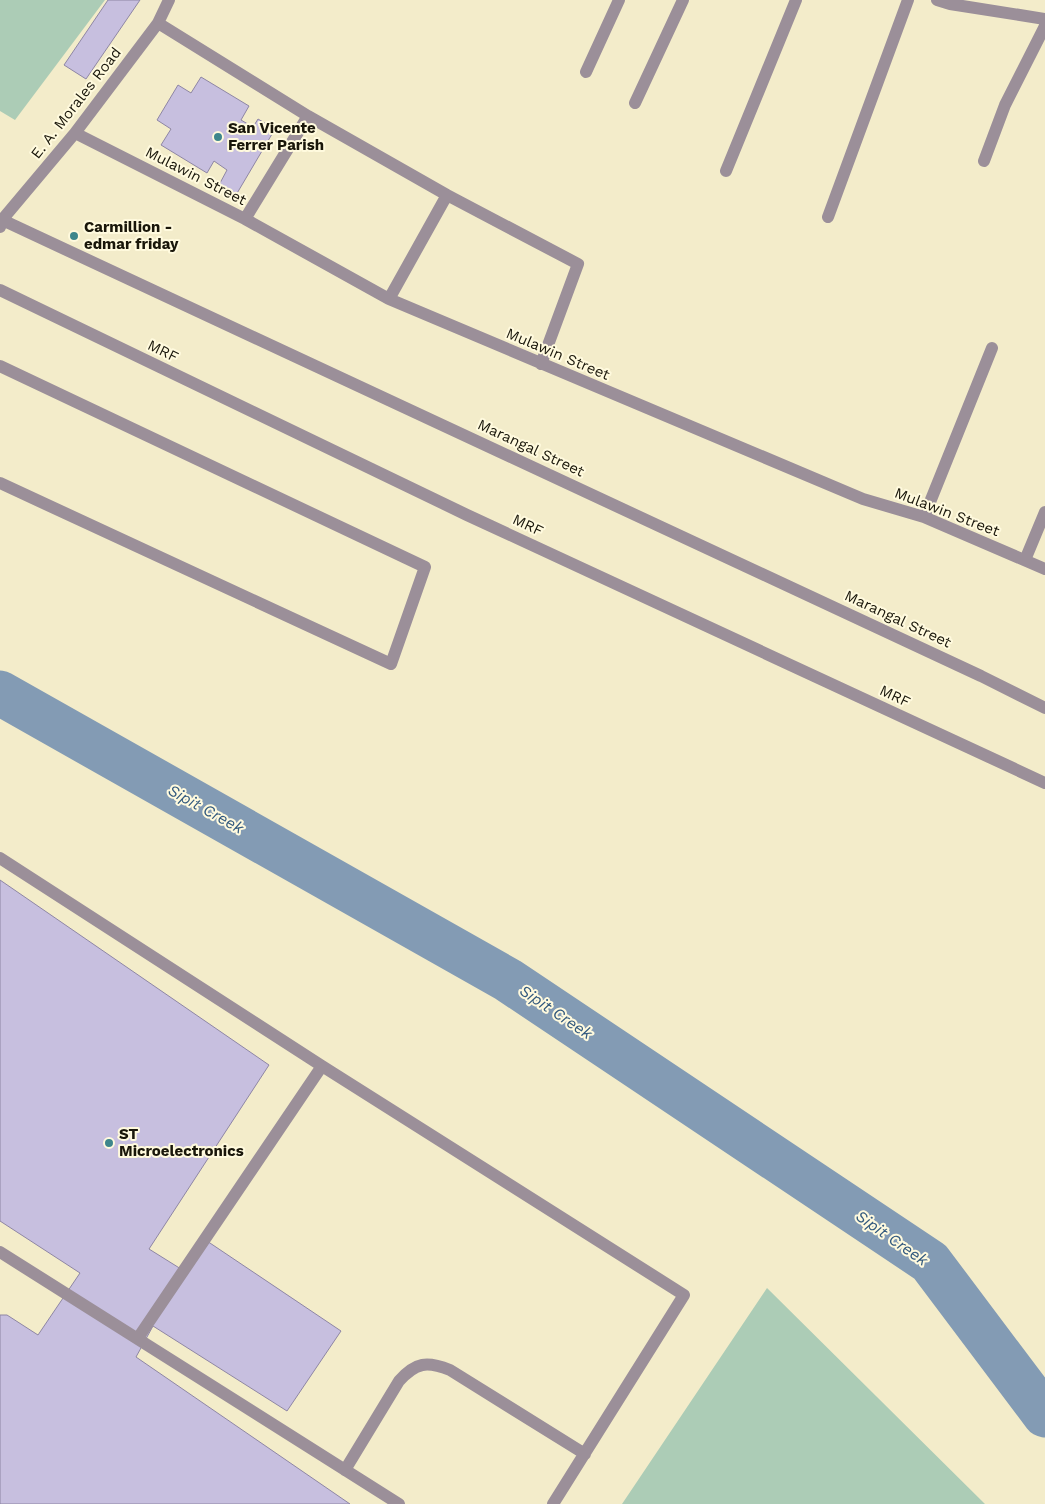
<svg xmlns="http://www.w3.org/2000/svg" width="1045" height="1504" font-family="'Work Sans',sans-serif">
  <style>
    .green { fill: #acccb6 }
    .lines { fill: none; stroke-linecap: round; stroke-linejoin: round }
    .river { stroke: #839bb4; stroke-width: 45 }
    .building { fill: #c7bfdf; stroke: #8e86a4 }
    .minor { stroke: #9b8f99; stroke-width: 12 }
    .poi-dot { fill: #3e868c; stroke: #fffade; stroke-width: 2 }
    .labels { text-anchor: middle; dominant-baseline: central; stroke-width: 4; stroke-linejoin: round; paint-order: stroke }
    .street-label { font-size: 15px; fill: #19160a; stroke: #fffade }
    .poi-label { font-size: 15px; font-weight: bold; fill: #19160a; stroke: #fffade; text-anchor: start }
    .water-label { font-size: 16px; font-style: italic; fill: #32597e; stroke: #fffade }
  </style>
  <rect width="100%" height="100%" fill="#f3ecca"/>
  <path class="green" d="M 0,0 L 105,0 L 15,120 L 0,111 Z
    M 767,1288 L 985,1504 L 622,1504 Z"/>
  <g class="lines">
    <path class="river" d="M 0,693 L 508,980 L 930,1262 L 1045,1415"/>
  </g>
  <path class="building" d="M 108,0 L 140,0 L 86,79 L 64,65 Z
    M 201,77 L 249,106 L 241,120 L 253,127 L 258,119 L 275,129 L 236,195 L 219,185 L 227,170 L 214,161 L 207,173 L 161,145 L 171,129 L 157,120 L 178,85 L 191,93 Z
    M 0,880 L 269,1065 L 149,1249 L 181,1269 L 201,1237 L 341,1331 L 287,1411 L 153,1326 L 136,1357 L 350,1504 L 0,1504 L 0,1315 L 7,1315 L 38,1335 L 80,1273 L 0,1221 Z"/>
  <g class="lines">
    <path class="minor" d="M 937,0 L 950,4 L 1045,19
      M 158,23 L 308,116 L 447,195 L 578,264 L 541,364
      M 586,72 L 619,0
      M 635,103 L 683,0
      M 75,133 L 245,219 L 389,299 L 863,499 L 924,517 L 1045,569
      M 984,161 L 1005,105 L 1045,26
      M 726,171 L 796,0
      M 828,217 L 908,0
      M 0,219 L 981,676 L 1045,708
      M 245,219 L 308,116
      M 0,227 L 2,220 L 75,133 L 158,23 L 169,0
      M 0,290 L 467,515 L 1045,783
      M 389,299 L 447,195
      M 0,366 L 425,567 L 391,664 L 0,483
      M 924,517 L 992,348
      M 1025,560 L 1045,512
      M 0,858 L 322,1066 L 684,1295 L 553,1504
      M 0,1252 L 399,1504
      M 138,1338 L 322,1066
      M 345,1470 L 399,1381 C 416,1362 427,1361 450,1370 L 585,1454"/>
  </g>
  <g class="poi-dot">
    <circle cx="218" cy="137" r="5"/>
    <circle cx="74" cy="236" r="5"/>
    <circle cx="109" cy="1143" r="5"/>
  </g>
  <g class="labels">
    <g class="street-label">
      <text transform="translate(76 103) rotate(-52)">E. A. Morales Road</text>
      <text transform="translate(196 176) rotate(27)">Mulawin Street</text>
      <text transform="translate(163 351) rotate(26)">MRF</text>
      <text transform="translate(558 354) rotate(23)">Mulawin Street</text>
      <text transform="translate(531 448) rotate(25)">Marangal Street</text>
      <text transform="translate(947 512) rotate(21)">Mulawin Street</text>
      <text transform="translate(528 525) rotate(25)">MRF</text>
      <text transform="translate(898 619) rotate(25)">Marangal Street</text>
      <text transform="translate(895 696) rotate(25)">MRF</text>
    </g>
    <g class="poi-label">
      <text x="228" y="128">San Vicente<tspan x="228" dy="17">Ferrer Parish</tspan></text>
      <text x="84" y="227">Carmillion -<tspan x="84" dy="17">edmar friday</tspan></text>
      <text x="119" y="1134">ST<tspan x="119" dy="17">Microelectronics</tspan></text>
    </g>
    <g class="water-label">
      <text transform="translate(206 809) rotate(29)">Sipit Creek</text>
      <text transform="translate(556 1012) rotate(34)">Sipit Creek</text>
      <text transform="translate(892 1238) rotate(35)">Sipit Creek</text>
    </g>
  </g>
</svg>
